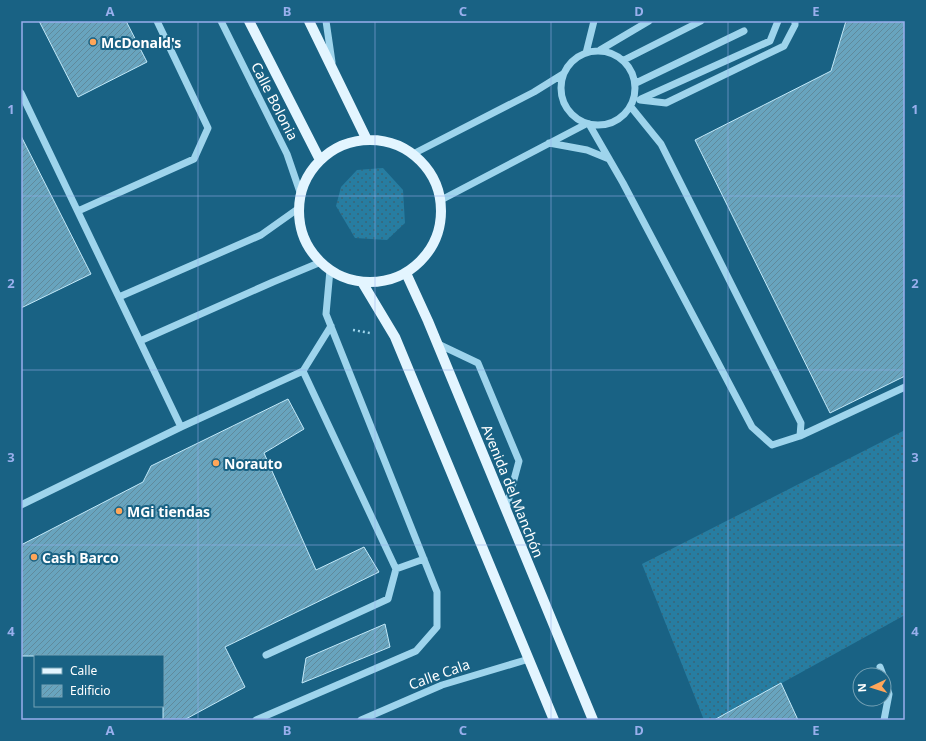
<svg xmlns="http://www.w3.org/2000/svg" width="926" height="741" font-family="'Noto Sans',sans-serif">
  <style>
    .grass { fill: url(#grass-dots) }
    .building { fill: url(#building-hatch); stroke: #c3e9f9 }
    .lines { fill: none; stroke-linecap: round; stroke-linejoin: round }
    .path { stroke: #9ed4ec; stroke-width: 2.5; stroke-dasharray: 2 3; stroke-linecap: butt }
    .minor { stroke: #9ed4ec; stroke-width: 7 }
    .major { stroke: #e3f5ff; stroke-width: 10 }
    .grid { fill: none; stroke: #99afed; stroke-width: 1; stroke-opacity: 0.55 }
    .poi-dot { fill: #ffa659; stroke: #196284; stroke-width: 1.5 }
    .labels { text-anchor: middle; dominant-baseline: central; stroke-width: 4; stroke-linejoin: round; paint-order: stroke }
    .poi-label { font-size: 14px; font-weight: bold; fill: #fff; stroke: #196284; text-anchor: start }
    .street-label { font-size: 14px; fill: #fff; stroke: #196284 }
    .neatline { fill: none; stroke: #99afed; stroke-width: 1.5 }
    .grid-label { font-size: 13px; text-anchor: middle; font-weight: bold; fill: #99afed }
  </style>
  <defs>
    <pattern id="grass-dots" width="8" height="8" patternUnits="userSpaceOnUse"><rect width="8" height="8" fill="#277da1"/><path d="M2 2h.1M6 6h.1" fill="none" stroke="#3a6476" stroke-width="1.8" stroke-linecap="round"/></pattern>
    <pattern id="building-hatch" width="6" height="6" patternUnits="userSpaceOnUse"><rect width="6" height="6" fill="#68a4be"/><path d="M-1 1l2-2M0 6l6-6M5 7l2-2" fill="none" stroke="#608a9c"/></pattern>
  </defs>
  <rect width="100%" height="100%" fill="#196284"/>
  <path class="grass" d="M 383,168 L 403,190 L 405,223 L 387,240 L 355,238 L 336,206 L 341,187 L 357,170 Z
    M 905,430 L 905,615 L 724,715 L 710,720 L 704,720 L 642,564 Z"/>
  <path class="building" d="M 39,21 L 126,21 L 147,62 L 78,97 Z
    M 846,21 L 905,21 L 905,376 L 830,413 L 695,140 L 831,71 Z
    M 21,136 L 91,274 L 21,308 Z
    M 288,399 L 304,429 L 264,453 L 316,570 L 364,547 L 379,572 L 225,647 L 245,687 L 184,720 L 163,720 L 163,656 L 21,656 L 21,545 L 143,482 L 151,466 Z
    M 385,624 L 390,647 L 302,683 L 306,658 Z
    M 781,683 L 798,720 L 714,720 Z"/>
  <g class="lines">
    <path class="path" d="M 353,330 L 370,333"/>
    <path class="minor" d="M 221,21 L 287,154 L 301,195
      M 326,21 L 332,62
      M 600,50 L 649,21
      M561 88a37 37 0 1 1 74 0a37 37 0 1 1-74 0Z
      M 586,53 L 594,21
      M 624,60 L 701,21
      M 636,83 L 744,31
      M 21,93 L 181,427
      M 641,99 L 770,41 L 778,21
      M 640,100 L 666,103 L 784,46 L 795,25 L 795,21
      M 589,124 L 623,183 L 752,427 L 772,445 L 800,436 L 801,423 L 661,144 L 631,107
      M 549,143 L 587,150 L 609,159
      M 413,154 L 534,92 L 563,74
      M 441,200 L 586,124
      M 78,211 L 194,159 L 208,128 L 157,21
      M 119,297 L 261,235 L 299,208
      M 140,341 L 273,282 L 321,262
      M 438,344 L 478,363 L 519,461 L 506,509
      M 303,371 L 331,326
      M 800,436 L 905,387
      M 21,505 L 181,427 L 303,371 L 396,569 L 388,599 L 266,655
      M 396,569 L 424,559
      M 880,667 L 883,675
      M 256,720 L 416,651 L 437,627 L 437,592 L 326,314 L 330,270
      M 361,720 L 442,685 L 529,659
      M 884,720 L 889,694 L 884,679"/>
    <path class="major" d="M 249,21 L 320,160
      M 309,21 L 367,140
      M299 211a71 71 0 1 1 142 0a71 71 0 1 1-142 0Z
      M 406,273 L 428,321 L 593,720
      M 362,282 L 395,337 L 554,720"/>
  </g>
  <path class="grid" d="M 198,21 L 198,720M 375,21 L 375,720M 551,21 L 551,720M 728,21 L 728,720M 21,196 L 905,196M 21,370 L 905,370M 21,545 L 905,545"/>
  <g class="poi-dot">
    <circle cx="93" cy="42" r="4"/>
    <circle cx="216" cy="463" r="4"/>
    <circle cx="119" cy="511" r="4"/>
    <circle cx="34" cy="557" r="4"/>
  </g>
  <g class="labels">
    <g class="poi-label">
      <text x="101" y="42">McDonald's</text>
      <text x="224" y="463">Norauto</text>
      <text x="127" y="511">MGi tiendas</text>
      <text x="42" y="557">Cash Barco</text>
    </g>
    <g class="street-label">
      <text transform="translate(275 101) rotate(63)">Calle Bolonia</text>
      <text transform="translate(513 491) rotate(68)">Avenida del Manchón</text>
      <text transform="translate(439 674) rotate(-20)">Calle Cala</text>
    </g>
  </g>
  <rect width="926" height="741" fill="none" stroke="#196284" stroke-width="44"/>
  <rect x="34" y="655" width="130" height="52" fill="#196284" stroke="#75a1b5"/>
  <rect x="42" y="668" width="20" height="6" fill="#e3f5ff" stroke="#75a1b5"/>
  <text x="70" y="675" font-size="12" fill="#ffffff">Calle</text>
  <rect x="42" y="685" width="20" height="12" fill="url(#building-hatch)" stroke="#75a1b5"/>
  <text x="70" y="695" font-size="12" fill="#ffffff">Edificio</text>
  <g transform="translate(872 687) rotate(266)"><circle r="19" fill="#196284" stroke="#75a1b5"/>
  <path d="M0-3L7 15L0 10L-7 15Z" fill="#ffa659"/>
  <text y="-6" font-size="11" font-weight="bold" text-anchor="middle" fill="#ffffff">N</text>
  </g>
  <rect x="22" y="22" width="882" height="697" class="neatline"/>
  <g class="grid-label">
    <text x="110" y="16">A</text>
    <text x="287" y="16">B</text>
    <text x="463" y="16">C</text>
    <text x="639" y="16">D</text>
    <text x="816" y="16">E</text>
    <text x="11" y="114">1</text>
    <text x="915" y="114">1</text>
    <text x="11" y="288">2</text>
    <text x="915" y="288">2</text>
    <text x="11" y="462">3</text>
    <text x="915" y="462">3</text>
    <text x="11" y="636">4</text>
    <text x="915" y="636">4</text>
    <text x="110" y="735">A</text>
    <text x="287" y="735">B</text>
    <text x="463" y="735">C</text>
    <text x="639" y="735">D</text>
    <text x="816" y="735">E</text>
  </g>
</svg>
